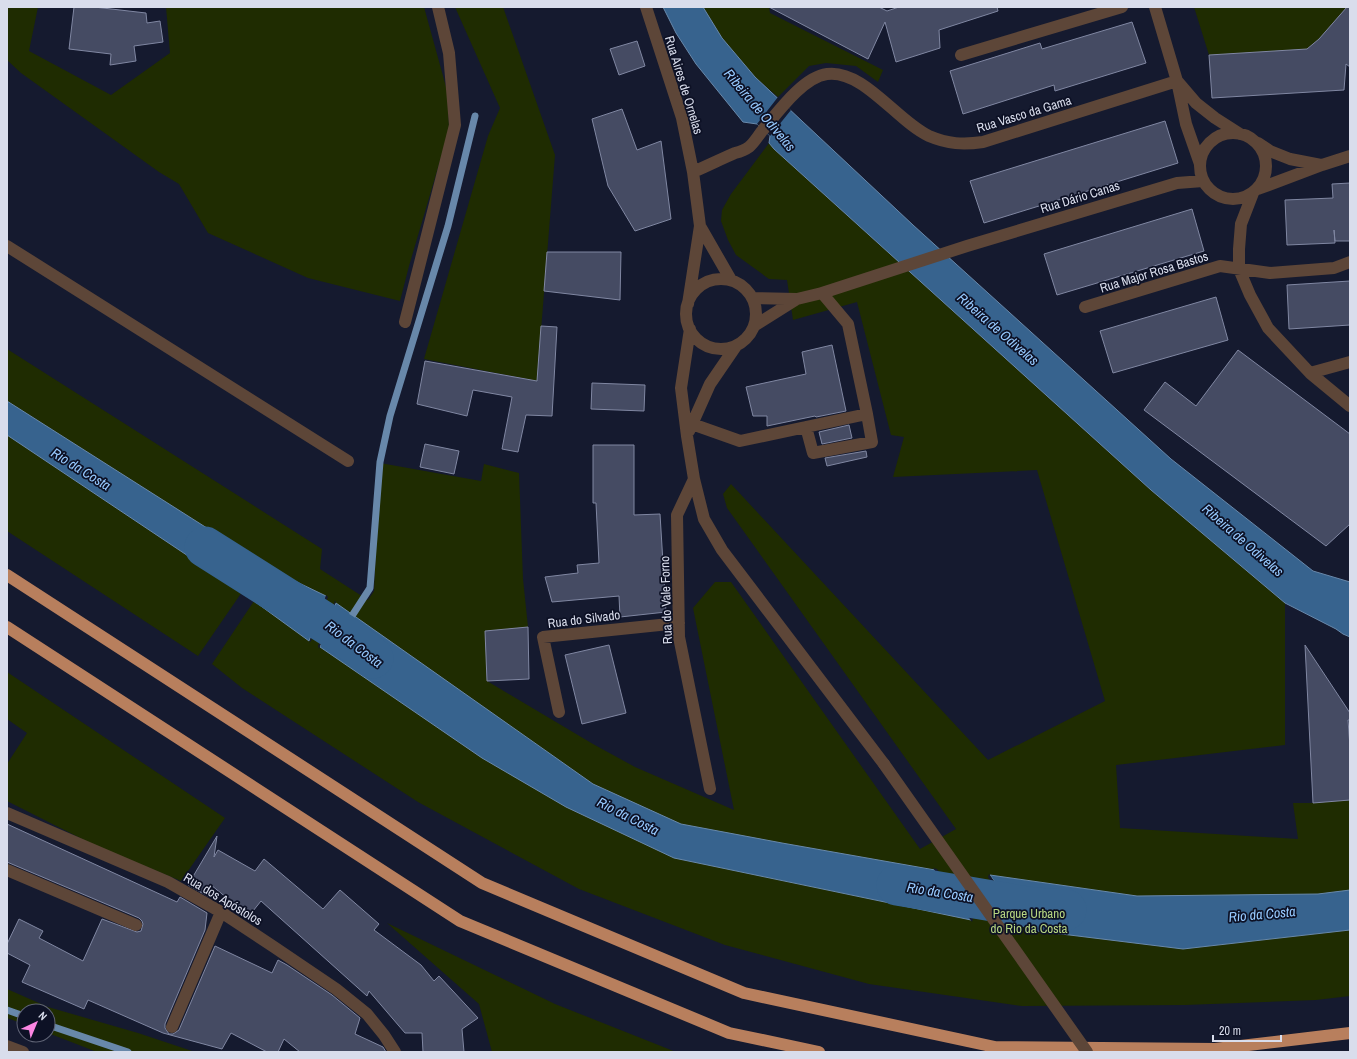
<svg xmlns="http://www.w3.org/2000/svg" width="1357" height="1059" font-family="'Archivo Narrow',sans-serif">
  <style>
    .green { fill: #1f2c01 }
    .water { fill: #37638e; stroke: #6888aa }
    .pier { fill: #151a2f }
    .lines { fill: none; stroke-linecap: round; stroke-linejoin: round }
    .stream { stroke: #6888aa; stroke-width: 7 }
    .river { stroke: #37638e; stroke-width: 41 }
    .building { fill: #454b63; stroke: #8087a2 }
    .minor { stroke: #5d4638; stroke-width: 12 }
    .highway { stroke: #b87f5d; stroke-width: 12 }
    .minor-bridge { stroke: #5d4638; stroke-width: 12 }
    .labels { text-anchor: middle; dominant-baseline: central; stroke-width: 3.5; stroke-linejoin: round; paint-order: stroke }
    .street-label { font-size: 13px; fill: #d9ddec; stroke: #0d1125 }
    .park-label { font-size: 13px; fill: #b8d782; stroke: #0d1125 }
    .water-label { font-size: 14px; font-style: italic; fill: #97caff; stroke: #0d1125 }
  </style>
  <rect width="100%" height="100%" fill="#151a2f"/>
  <path class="green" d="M 7,7 L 38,7 L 29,51 L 111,95 L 170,53 L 166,7 L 424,7 L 448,94 L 449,130 L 409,266 L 400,301 L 308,278 L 208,233 L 179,184 L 159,172 L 21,73 L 7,60 Z
    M 455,7 L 503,7 L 555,155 L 537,381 L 424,359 L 488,136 L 500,108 Z
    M 703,7 L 769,7 L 770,13 L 883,70 L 878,82 L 856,66 L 826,63 L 809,66 L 778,97 L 755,77 L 722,38 Z
    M 1194,7 L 1347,7 L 1319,39 L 1307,49 L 1209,55 Z
    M 769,143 L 774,149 L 1151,490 L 1285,603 L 1285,745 L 1116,765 L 1120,828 L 1298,839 L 1293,803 L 1313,803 L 1350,800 L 1350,996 L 1316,1000 L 1185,1005 L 1022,1006 L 869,984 L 725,945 L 579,889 L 418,802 L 242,688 L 212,664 L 254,601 L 286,623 L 310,589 L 274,571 L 220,537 L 7,401 L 7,349 L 322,549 L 320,569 L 368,600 L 374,591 L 380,463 L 481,481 L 484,464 L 519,473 L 523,579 L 528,627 L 485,631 L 487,681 L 593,744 L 635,767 L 734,810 L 693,608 L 715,582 L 731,582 L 920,849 L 956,829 L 727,508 L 723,494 L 731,484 L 988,760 L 1105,701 L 1037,470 L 893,477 L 904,437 L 891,435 L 857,302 L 793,320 L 787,280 L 769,279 L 736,255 L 728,240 L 721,221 L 722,210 L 731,194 Z
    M 7,435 L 242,592 L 198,656 L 7,531 Z
    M 7,672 L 225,818 L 181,881 L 94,845 L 7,801 L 7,764 L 27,733 L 7,719 Z
    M 387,923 L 555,1004 L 676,1052 L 492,1052 L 479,1004 Z
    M 7,989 L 48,1007 L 138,1033 L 195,1052 L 97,1052 L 48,1033 L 48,1011 L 24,1011 L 24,1024 L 7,1018 Z"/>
  <path class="water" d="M 663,7 L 703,7 L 722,38 L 755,77 L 913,225 L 1171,459 L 1313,571 L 1350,582 L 1350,637 L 1343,634 L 1336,629 L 1285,603 L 1151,490 L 774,149 L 769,143 L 770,136 L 757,124 L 743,122 L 696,64 L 676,33 Z
    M 7,401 L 262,563 L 242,592 L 7,435 Z
    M 274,571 L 326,596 L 309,641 L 254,601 Z
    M 336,603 L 593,784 L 681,824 L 782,843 L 935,870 L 971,920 L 674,858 L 566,807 L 482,758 L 320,647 Z
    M 990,875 L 1137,896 L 1318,894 L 1350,890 L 1350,930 L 1183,949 L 1029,930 Z"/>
  <path class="pier" d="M 778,97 L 791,110 L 770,136 L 757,124 Z
    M 263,561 L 264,564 L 243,594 L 241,594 Z
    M 273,569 L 276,569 L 253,602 L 252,600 Z
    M 326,595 L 328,597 L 311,641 L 309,643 Z
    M 335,601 L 336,601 L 319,649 L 318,646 Z
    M 933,868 L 937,869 L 973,919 L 972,922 Z
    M 989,874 L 1029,930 L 1031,932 L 1027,931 L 988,877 Z"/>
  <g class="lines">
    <path class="stream" d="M 348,622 L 370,588 L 380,462 L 390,416 L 448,226 L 475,116
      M 7,1010 L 24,1016
      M 48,1025 L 128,1052"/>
    <path class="river" d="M 205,547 L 341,633 L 373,658
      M 897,885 L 1034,908 L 1066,910"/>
  </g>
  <path class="building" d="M 74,7 L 94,7 L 146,13 L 147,23 L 160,21 L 163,42 L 134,46 L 136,61 L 110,65 L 111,54 L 69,49 Z
    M 769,7 L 879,7 L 887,11 L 899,7 L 997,7 L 998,11 L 939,30 L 940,48 L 896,62 L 885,22 L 868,59 Z
    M 1347,7 L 1350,7 L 1350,67 L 1346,64 L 1344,90 L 1212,98 L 1209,55 L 1307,49 L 1319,39 Z
    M 1132,22 L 1146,63 L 1055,91 L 1054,85 L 963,114 L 950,71 L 1040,43 L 1042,49 Z
    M 637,41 L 645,66 L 619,75 L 610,49 Z
    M 622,109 L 637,150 L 661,141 L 671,219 L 635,231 L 608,186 L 592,119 Z
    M 1165,121 L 1178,163 L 984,223 L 970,181 Z
    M 1350,183 L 1350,241 L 1335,241 L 1334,230 L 1335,243 L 1287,245 L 1285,200 L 1333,198 L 1332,184 Z
    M 1192,209 L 1204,251 L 1057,295 L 1044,254 Z
    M 547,252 L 621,252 L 620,300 L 544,291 Z
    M 1350,281 L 1350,325 L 1289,329 L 1287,285 Z
    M 1216,297 L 1228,340 L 1113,373 L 1100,331 Z
    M 541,326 L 557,327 L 552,416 L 526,415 L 518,452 L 502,449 L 512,397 L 473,390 L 467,416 L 417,404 L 425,361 L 537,381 Z
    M 832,345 L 846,411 L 816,417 L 815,416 L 767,426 L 767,416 L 753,416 L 746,387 L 806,374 L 802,352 Z
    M 1238,350 L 1350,434 L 1350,524 L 1326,546 L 1144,410 L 1165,382 L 1196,406 Z
    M 592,383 L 645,385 L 644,411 L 591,409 Z
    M 849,425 L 852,438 L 822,444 L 819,432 Z
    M 425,444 L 459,451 L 454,474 L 420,467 Z
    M 593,445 L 634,445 L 634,515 L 660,514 L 666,612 L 620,617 L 619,596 L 552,602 L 545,577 L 578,573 L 577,565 L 599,563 L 596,503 L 593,503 Z
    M 866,451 L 867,457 L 827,466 L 825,458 Z
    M 528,627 L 529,679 L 487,681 L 485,631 Z
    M 609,645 L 626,713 L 582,724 L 565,655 Z
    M 1305,645 L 1350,713 L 1350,720 L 1348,720 L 1350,747 L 1350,800 L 1313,803 Z
    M 7,824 L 177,902 L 180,897 L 207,913 L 205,930 L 165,1024 L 165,1028 L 169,1034 L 173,1034 L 179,1030 L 215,946 L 272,973 L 278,960 L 287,965 L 332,995 L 360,1018 L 355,1034 L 383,1047 L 386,1052 L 300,1052 L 284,1039 L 278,1052 L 267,1052 L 231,1033 L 222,1049 L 163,1033 L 88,1000 L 84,1009 L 22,982 L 30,965 L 7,953 L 7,944 L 19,919 L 43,931 L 39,938 L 83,961 L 102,919 L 137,932 L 141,931 L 143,924 L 142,921 L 139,918 L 7,862 Z
    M 217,836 L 214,857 L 218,850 L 255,871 L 264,859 L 323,909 L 340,890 L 379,924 L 374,930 L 421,965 L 434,981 L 439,976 L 478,1018 L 462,1029 L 464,1052 L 423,1052 L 422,1033 L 405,1033 L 369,991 L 367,996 L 261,901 L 249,916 L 211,885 L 209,897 L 188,885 Z"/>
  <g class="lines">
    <path class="minor" d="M 646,7 L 682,118 L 693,172 L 700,226 L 688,304
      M 1155,7 L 1177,81 L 1186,124 L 1200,164
      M 961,55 L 1122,7
      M 1178,82 L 1196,103 L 1215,118 L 1240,134
      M1200 166a33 33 0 1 1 66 0a33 33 0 1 1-66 0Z
      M 1258,143 L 1270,151 L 1290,159 L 1321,165
      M 693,172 C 707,166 721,159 735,153 C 739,152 745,150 749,147 C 754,143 758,136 762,131 C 778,112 803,77 827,74 C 863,69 898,122 929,136 C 948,144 963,145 983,142 L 1177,81
      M 1258,189 L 1322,165 L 1350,156
      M 1253,193 L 1241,224 L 1239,249 L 1239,269 L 1250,295 L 1268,328 L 1310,373 L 1350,406
      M 700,226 L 731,280
      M 7,246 L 348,461
      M686 314a35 35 0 1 1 70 0a35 35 0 1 1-70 0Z
      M 753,298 L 797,299 L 822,293 L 967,246 L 1177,183 L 1203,181
      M 1085,307 L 1220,266 L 1270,273 L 1334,268 L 1350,262
      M 405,322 L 455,125 L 449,53 L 438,7
      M 754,326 L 797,299
      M 690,329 L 681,388 L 687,436 L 694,479 L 704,519 L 722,550 L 884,764
      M 1310,373 L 1350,362
      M 692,424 L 740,441 L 867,414 L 848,324 L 822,293
      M 806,427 L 813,453 L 872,442 L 867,414
      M 689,431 L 710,384 L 736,346
      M 694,479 L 677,515 L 679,637 L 710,789
      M 559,712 L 543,637 L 679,623
      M 7,813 L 168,882 L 221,912 L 274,947 L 336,989 L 367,1014 L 384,1035 L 395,1052
      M 7,870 L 136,925
      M 172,1027 L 221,912
      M 7,1046 L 23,1052"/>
    <path class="highway" d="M 7,575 L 482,883 L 744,993 L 995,1047 L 1215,1049 L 1350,1033
      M 7,627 L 460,921 L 729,1033 L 819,1052"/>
    <path class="minor-bridge" d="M 884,764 L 1087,1052"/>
  </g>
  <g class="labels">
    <g class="street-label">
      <text transform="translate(684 85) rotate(73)">Rua Aires de Ornelas</text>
      <text transform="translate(1024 114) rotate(-17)">Rua Vasco da Gama</text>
      <text transform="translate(1080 197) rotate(-17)">Rua Dário Canas</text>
      <text transform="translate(1154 272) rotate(-17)">Rua Major Rosa Bastos</text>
      <text transform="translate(666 600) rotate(-92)">Rua do Vale Forno</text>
      <text transform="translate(584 619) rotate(-7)">Rua do Silvado</text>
      <text transform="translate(223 899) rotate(31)">Rua dos Apóstolos</text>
    </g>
    <g class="park-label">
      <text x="1029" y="913">Parque Urbano<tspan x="1029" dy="15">do Rio da Costa</tspan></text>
    </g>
    <g class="water-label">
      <text transform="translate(760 110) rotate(50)">Ribeira de Odivelas</text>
      <text transform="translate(998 329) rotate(41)">Ribeira de Odivelas</text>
      <text transform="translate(81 469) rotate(32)">Rio da Costa</text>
      <text transform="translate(1243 540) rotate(41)">Ribeira de Odivelas</text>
      <text transform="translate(354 644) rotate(37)">Rio da Costa</text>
      <text transform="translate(628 816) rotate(27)">Rio da Costa</text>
      <text transform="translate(940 892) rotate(9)">Rio da Costa</text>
      <text transform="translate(1262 914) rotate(-5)">Rio da Costa</text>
    </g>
  </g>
  <rect width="1357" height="1059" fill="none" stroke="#d9ddec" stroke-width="16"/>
  <g transform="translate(36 1023) rotate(44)"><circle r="19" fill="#0d1125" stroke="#5f6375"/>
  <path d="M0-3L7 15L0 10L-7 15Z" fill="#fc86e3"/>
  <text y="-6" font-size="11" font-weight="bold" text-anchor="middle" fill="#d9ddec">N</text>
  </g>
  <path d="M1213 1035v6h68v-6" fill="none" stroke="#d9ddec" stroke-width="2"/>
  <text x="1219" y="1035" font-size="12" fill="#d9ddec" stroke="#0d1125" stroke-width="3" paint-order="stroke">20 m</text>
</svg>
